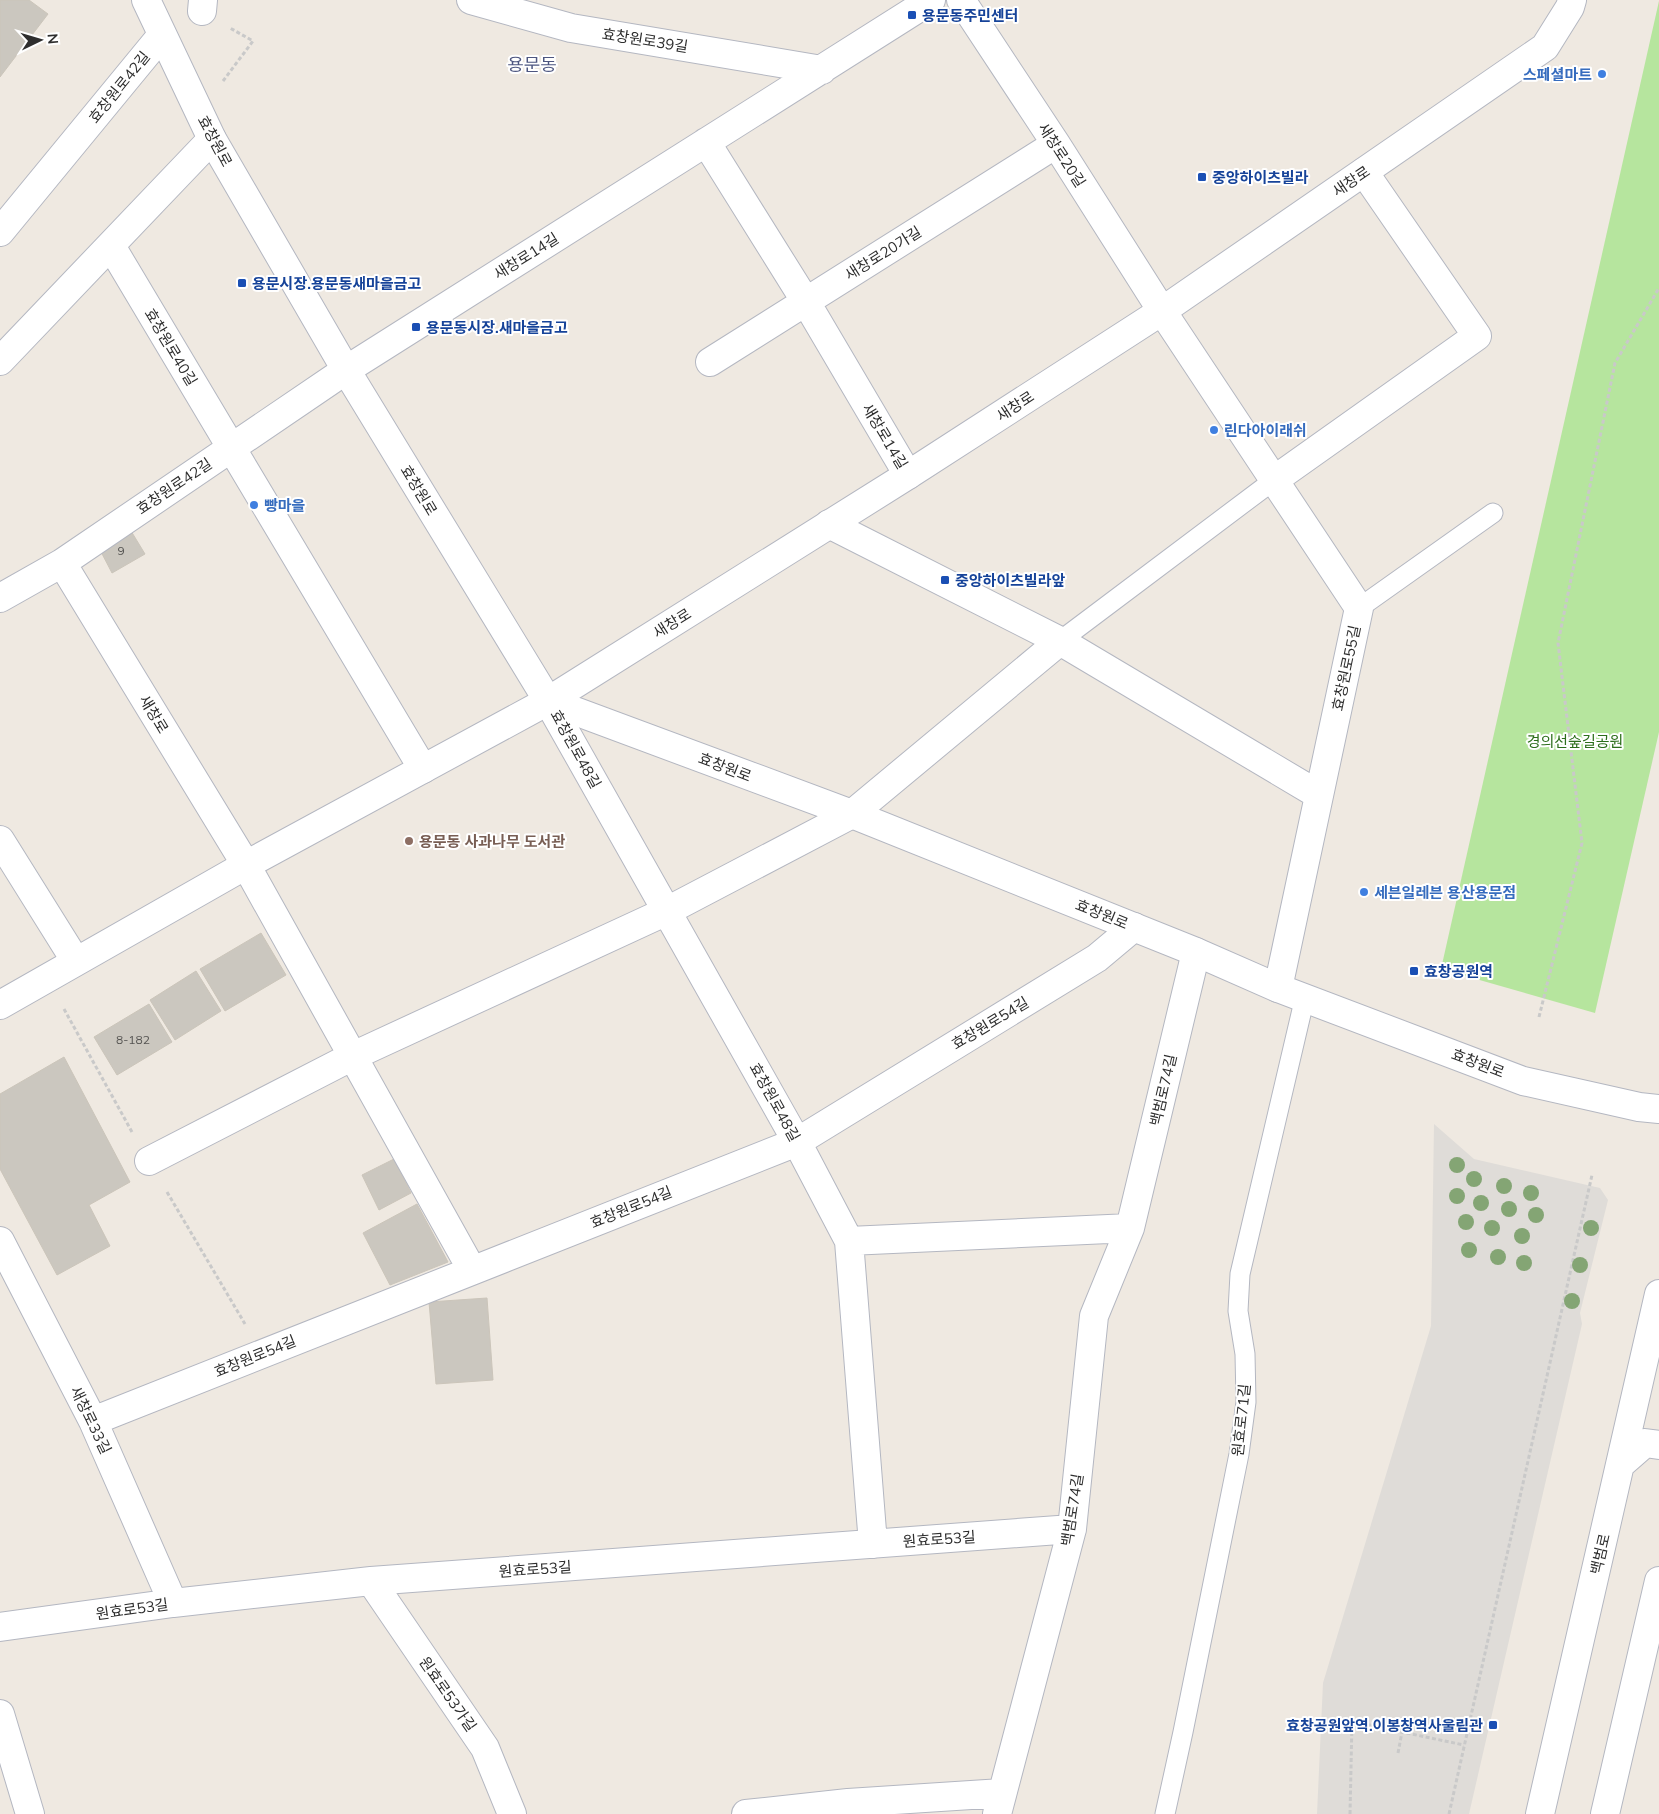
<svg xmlns="http://www.w3.org/2000/svg" width="1659" height="1814" font-family="Mulish,'Noto Sans KR',sans-serif">
  <style>
    .green { fill: #b6e59e }
    .plaza { fill: #dfdcd8 }
    .building { fill: #cbc7bf; stroke: #cbc5ba }
    .lines { fill: none; stroke-linecap: round; stroke-linejoin: round }
    .service-casing { stroke: #b4b7c1; stroke-width: 21 }
    .minor-casing { stroke: #b4b7c1; stroke-width: 30 }
    .tertiary-casing { stroke: #b4b7c1; stroke-width: 30 }
    .secondary-casing { stroke: #b4b7c1; stroke-width: 30 }
    .path { stroke: #c9c9c9; stroke-width: 3; stroke-dasharray: 4 2.5; stroke-linecap: butt }
    .service { stroke: #fff; stroke-width: 19 }
    .minor { stroke: #fff; stroke-width: 28 }
    .tertiary { stroke: #fff; stroke-width: 28 }
    .secondary { stroke: #fff; stroke-width: 28 }
    .tree { fill: #84a574 }
    .transit-dot { fill: #1a4fb4; stroke: #fff; stroke-width: 2 }
    .shop-dot { fill: #3f7fe0; stroke: #fff; stroke-width: 2 }
    .education-dot { fill: #8d6e63; stroke: #fff; stroke-width: 2 }
    .labels { text-anchor: middle; dominant-baseline: central; stroke-width: 4; stroke-linejoin: round; paint-order: stroke }
    .number-label { font-size: 12px; fill: #555452 }
    .transit-label { font-size: 15px; font-weight: bold; fill: #164399; stroke: #fff; text-anchor: start }
    .street-label { font-size: 15px; fill: #2e2e2e; stroke: #fff }
    .shop-label { font-size: 15px; font-weight: bold; fill: #366cbe; stroke: #fff; text-anchor: start }
    .park-label { font-size: 15px; fill: #2c6e1b; stroke: #fff }
    .education-label { font-size: 15px; font-weight: bold; fill: #785e54; stroke: #fff; text-anchor: start }
    .quarter-label { font-size: 18px; fill: #4d5680; stroke: #fff }
  </style>
  <rect width="100%" height="100%" fill="#efe9e1"/>
  <path class="green" d="M 1659,1 L 1659,732 L 1595,1013 L 1441,969 Z"/>
  <path class="plaza" d="M 1434,1124 L 1474,1159 L 1600,1188 L 1608,1200 L 1580,1313 L 1582,1324 L 1469,1814 L 1317,1814 L 1323,1683 L 1431,1326 Z"/>
  <path class="building" d="M 0,0 L 29,0 L 48,14 L 0,77 Z
    M 128,526 L 145,554 L 112,573 L 98,546 Z
    M 261,933 L 286,975 L 225,1011 L 200,969 Z
    M 196,971 L 221,1011 L 175,1040 L 150,1000 Z
    M 149,1004 L 172,1042 L 117,1075 L 94,1037 Z
    M 64,1057 L 130,1182 L 89,1205 L 110,1246 L 57,1275 L 0,1169 L 0,1094 Z
    M 394,1159 L 411,1193 L 379,1210 L 362,1175 Z
    M 417,1204 L 448,1262 L 390,1285 L 363,1233 Z
    M 487,1298 L 493,1380 L 436,1384 L 429,1302 Z"/>
  <g class="lines">
    <g class="service-casing">
      <path id="service" d="M 1359,608 L 1493,513
        M 1060,641 L 1274,480
        M 1165,1814 L 1183,1732 L 1239,1454 L 1246,1402 L 1245,1354 L 1238,1311 L 1240,1274 L 1305,997"/>
    </g>
    <g class="minor-casing">
      <path id="minor" d="M 471,0 L 571,28 L 822,70
        M 961,0 L 1056,144 L 1162,311 L 1359,608 L 1278,988
        M 202,11 L 203,0
        M 706,142 L 806,302 L 908,475
        M 0,232 L 162,35
        M 111,246 L 423,769
        M 0,361 L 212,139
        M 710,362 L 1056,144
        M 1274,480 L 1477,336 L 1364,172
        M 62,563 L 246,865 L 472,1270
        M 0,598 L 62,563 L 346,370 L 931,0
        M 1060,641 L 1319,795
        M 548,701 L 797,1142 L 849,1241 L 873,1544
        M 0,840 L 75,960
        M 149,1161 L 353,1056 L 667,911 L 852,814 L 1060,641 L 829,524
        M 0,1241 L 93,1421 L 173,1603
        M 849,1241 L 1130,1228
        M 93,1421 L 797,1142 L 1097,958 L 1134,927
        M 371,1581 L 485,1748 L 512,1814
        M 0,1627 L 173,1603 L 371,1581 L 1072,1529
        M 0,1714 L 30,1814
        M 746,1814 L 848,1803 L 1002,1793
        M 997,1814 L 1072,1529 L 1094,1316 L 1130,1228 L 1196,952"/>
    </g>
    <g class="tertiary-casing">
      <path id="tertiary" d="M 146,0 L 212,139 L 346,370 L 548,701 L 852,814 L 1196,952 L 1278,988 L 1523,1081 L 1639,1107 L 1659,1109"/>
    </g>
    <g class="secondary-casing">
      <path id="secondary" d="M 0,1005 L 246,865 L 548,701 L 908,475 L 1162,311 L 1545,47 L 1570,7 L 1572,0
        M 1621,1464 L 1645,1443 L 1659,1445
        M 1540,1814 L 1659,1294
        M 1605,1814 L 1659,1581"/>
    </g>
    <path class="path" d="M 223,81 L 253,41 L 230,28
      M 64,1009 L 132,1132
      M 1539,1017 L 1582,843 L 1558,643 L 1615,363 L 1659,288
      M 167,1192 L 245,1324
      M 1398,1753 L 1402,1732 L 1464,1745
      M 1350,1814 L 1352,1721 L 1402,1732
      M 1449,1814 L 1592,1175"/>
    <use href="#service" class="service"/>
    <use href="#minor" class="minor"/>
    <use href="#tertiary" class="tertiary"/>
    <use href="#secondary" class="secondary"/>
  </g>
  <g class="tree">
    <circle cx="1457" cy="1165" r="8"/>
    <circle cx="1474" cy="1179" r="8"/>
    <circle cx="1504" cy="1186" r="8"/>
    <circle cx="1531" cy="1193" r="8"/>
    <circle cx="1457" cy="1196" r="8"/>
    <circle cx="1481" cy="1203" r="8"/>
    <circle cx="1509" cy="1209" r="8"/>
    <circle cx="1536" cy="1215" r="8"/>
    <circle cx="1466" cy="1222" r="8"/>
    <circle cx="1492" cy="1228" r="8"/>
    <circle cx="1591" cy="1228" r="8"/>
    <circle cx="1522" cy="1236" r="8"/>
    <circle cx="1469" cy="1250" r="8"/>
    <circle cx="1498" cy="1257" r="8"/>
    <circle cx="1524" cy="1263" r="8"/>
    <circle cx="1580" cy="1265" r="8"/>
    <circle cx="1572" cy="1301" r="8"/>
  </g>
  <g class="transit-dot">
    <rect x="907" y="10" width="10" height="10" rx="2.5"/>
    <rect x="1197" y="172" width="10" height="10" rx="2.5"/>
    <rect x="237" y="278" width="10" height="10" rx="2.5"/>
    <rect x="411" y="322" width="10" height="10" rx="2.5"/>
    <rect x="940" y="575" width="10" height="10" rx="2.5"/>
    <rect x="1409" y="966" width="10" height="10" rx="2.5"/>
    <rect x="1488" y="1720" width="10" height="10" rx="2.5"/>
  </g>
  <g class="shop-dot">
    <circle cx="1602" cy="74" r="5"/>
    <circle cx="1214" cy="430" r="5"/>
    <circle cx="254" cy="505" r="5"/>
    <circle cx="1364" cy="892" r="5"/>
  </g>
  <circle class="education-dot" cx="409" cy="841" r="5"/>
  <g class="labels">
    <g class="number-label">
      <text x="121" y="550">9</text>
      <text x="133" y="1039">8-182</text>
    </g>
    <g class="transit-label">
      <text x="922" y="15">용문동주민센터</text>
      <text x="1212" y="177">중앙하이츠빌라</text>
      <text x="252" y="283">용문시장.용문동새마을금고</text>
      <text x="426" y="327">용문동시장.새마을금고</text>
      <text x="955" y="580">중앙하이츠빌라앞</text>
      <text x="1424" y="971">효창공원역</text>
      <text x="1483" y="1725" text-anchor="end">효창공원앞역.이봉창역사울림관</text>
    </g>
    <g class="street-label">
      <text transform="translate(645 40) rotate(9)">효창원로39길</text>
      <text transform="translate(119 87) rotate(-51)">효창원로42길</text>
      <text transform="translate(215 141) rotate(62)">효창원로</text>
      <text transform="translate(1062 155) rotate(57)">새창로20길</text>
      <text transform="translate(1351 181) rotate(-34)">새창로</text>
      <text transform="translate(883 253) rotate(-32)">새창로20가길</text>
      <text transform="translate(526 256) rotate(-32)">새창로14길</text>
      <text transform="translate(171 347) rotate(59)">효창원로40길</text>
      <text transform="translate(1015 406) rotate(-33)">새창로</text>
      <text transform="translate(885 436) rotate(59)">새창로14길</text>
      <text transform="translate(174 486) rotate(-34)">효창원로42길</text>
      <text transform="translate(419 490) rotate(59)">효창원로</text>
      <text transform="translate(672 623) rotate(-32)">새창로</text>
      <text transform="translate(1346 668) rotate(-78)">효창원로55길</text>
      <text transform="translate(154 714) rotate(59)">새창로</text>
      <text transform="translate(576 749) rotate(61)">효창원로48길</text>
      <text transform="translate(725 767) rotate(21)">효창원로</text>
      <text transform="translate(1102 914) rotate(22)">효창원로</text>
      <text transform="translate(990 1023) rotate(-31)">효창원로54길</text>
      <text transform="translate(1478 1063) rotate(21)">효창원로</text>
      <text transform="translate(1163 1090) rotate(-77)">백범로74길</text>
      <text transform="translate(775 1102) rotate(61)">효창원로48길</text>
      <text transform="translate(631 1207) rotate(-22)">효창원로54길</text>
      <text transform="translate(255 1356) rotate(-22)">효창원로54길</text>
      <text transform="translate(91 1420) rotate(64)">새창로33길</text>
      <text transform="translate(1241 1420) rotate(-84)">원효로71길</text>
      <text transform="translate(1072 1510) rotate(-81)">백범로74길</text>
      <text transform="translate(939 1539) rotate(-4)">원효로53길</text>
      <text transform="translate(1600 1554) rotate(-77)">백범로</text>
      <text transform="translate(535 1569) rotate(-4)">원효로53길</text>
      <text transform="translate(132 1609) rotate(-8)">원효로53길</text>
      <text transform="translate(448 1694) rotate(55)">원효로53가길</text>
    </g>
    <g class="shop-label">
      <text x="1592" y="74" text-anchor="end">스페셜마트</text>
      <text x="1224" y="430">린다아이래쉬</text>
      <text x="264" y="505">빵마을</text>
      <text x="1374" y="892">세븐일레븐 용산용문점</text>
    </g>
    <g class="park-label">
      <text x="1575" y="741">경의선숲길공원</text>
    </g>
    <g class="education-label">
      <text x="419" y="841">용문동 사과나무 도서관</text>
    </g>
    <g class="quarter-label">
      <text x="532" y="64">용문동</text>
    </g>
  </g>
  <g transform="translate(40 40) rotate(85)" stroke="#ffffff" stroke-width="4" paint-order="stroke">
  <path d="M0-4L9 19L0 12L-9 19Z" fill="#2e2e2e"/>
  <text y="-8" font-size="14" font-weight="bold" text-anchor="middle" fill="#2e2e2e">N</text>
  </g>
</svg>
